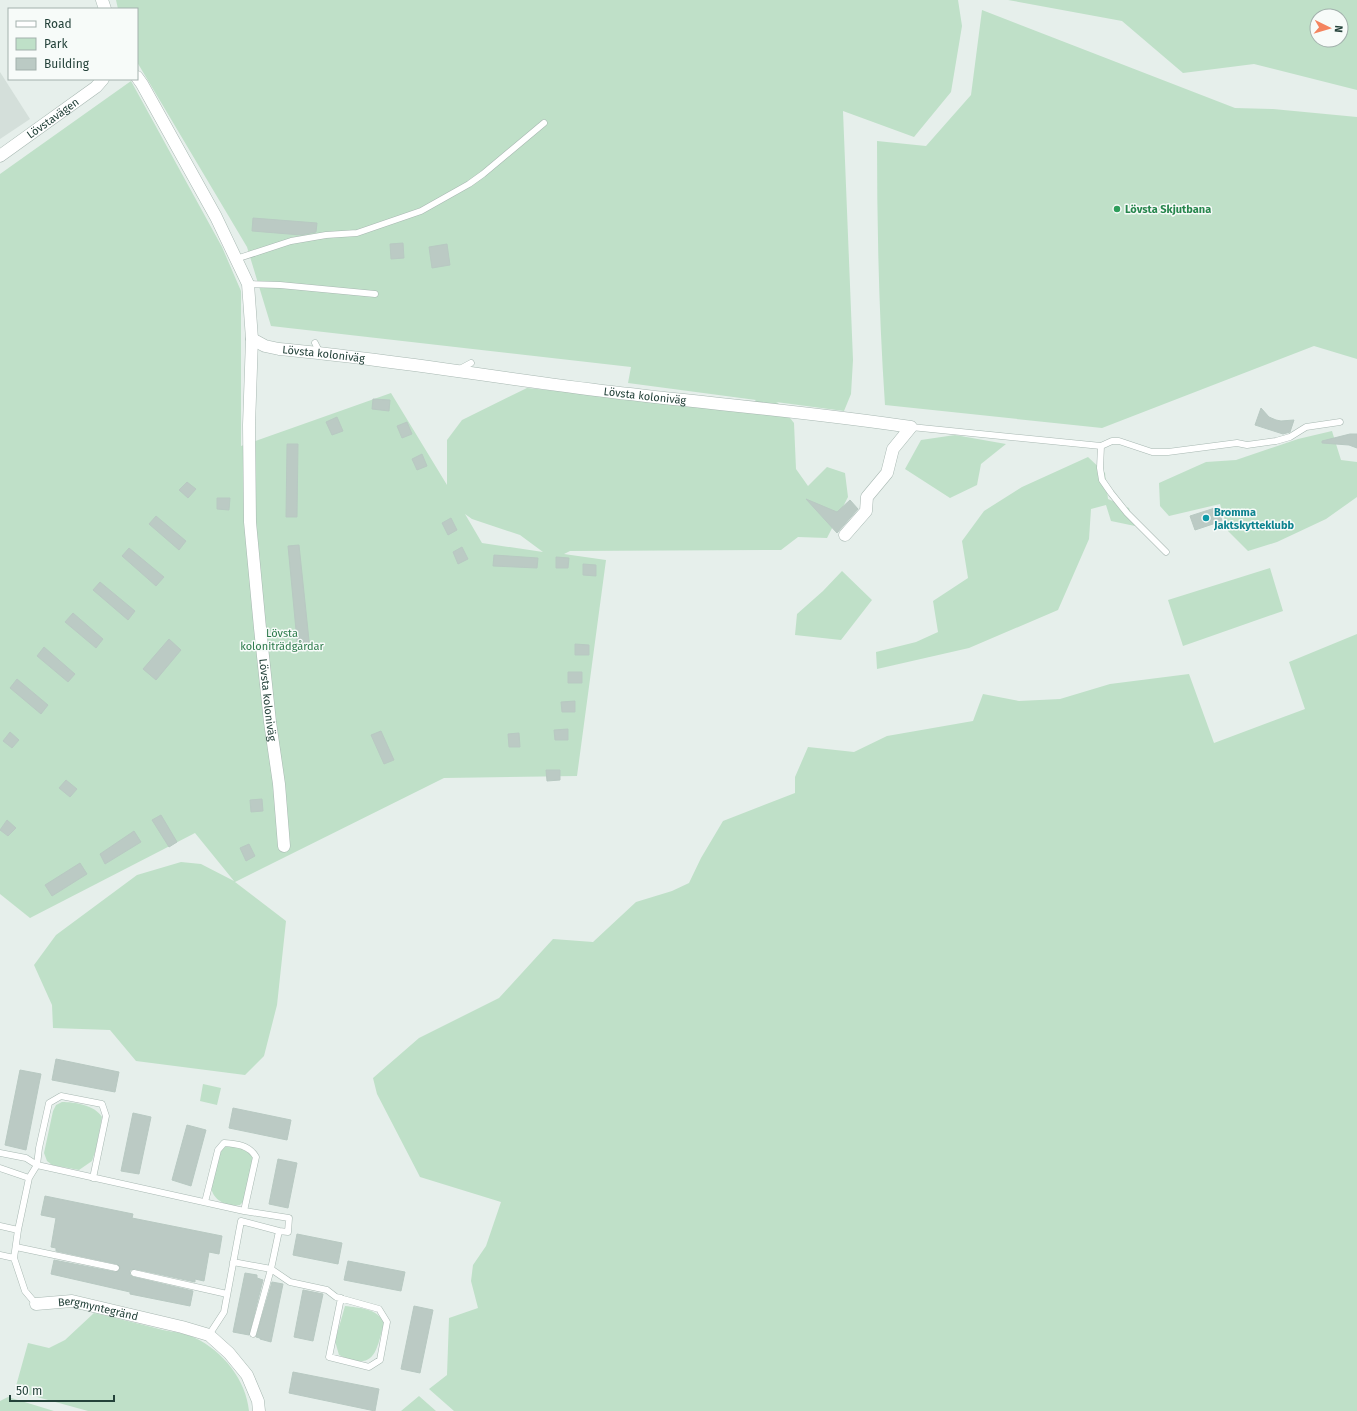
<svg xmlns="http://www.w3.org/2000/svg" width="1357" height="1411" font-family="'Fira Sans',sans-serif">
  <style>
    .built { fill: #d4dfda }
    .green { fill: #bfe0c8; fill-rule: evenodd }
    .building { fill: #bbcac4; stroke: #b8c9c2 }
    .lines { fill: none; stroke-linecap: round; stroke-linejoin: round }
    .lane-casing { stroke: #a8b8b2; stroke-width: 7 }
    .street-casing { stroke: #a8b8b2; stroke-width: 13 }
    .lane { stroke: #fff; stroke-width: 6 }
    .street { stroke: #fff; stroke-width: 12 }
    .leisure-dot { fill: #2e9e5b; stroke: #f7fbf9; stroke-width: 1.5 }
    .culture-dot { fill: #0f9aa8; stroke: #f7fbf9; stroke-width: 1.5 }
    .labels { text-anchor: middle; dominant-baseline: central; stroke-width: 3; stroke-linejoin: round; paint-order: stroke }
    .street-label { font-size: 11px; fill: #24423a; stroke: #f7fbf9 }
    .leisure-label { font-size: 11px; font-weight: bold; fill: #27864d; stroke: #f7fbf9; text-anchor: start }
    .culture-label { font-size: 11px; font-weight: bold; fill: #0d838f; stroke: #f7fbf9; text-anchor: start }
    .park-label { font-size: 11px; fill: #2d7a4b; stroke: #f7fbf9 }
  </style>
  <rect width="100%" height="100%" fill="#e6efeb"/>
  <path class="built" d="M 0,72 L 30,119 L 0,139 Z"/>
  <path class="green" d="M 116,0 L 958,0 L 962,26 L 951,92 L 914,137 L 843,111 L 853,360 L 851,394 L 844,411 L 776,402 L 778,403 L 794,423 L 796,469 L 808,486 L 827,467 L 845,473 L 848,497 L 827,538 L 798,537 L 781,550 L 570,551 L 564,554 L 606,560 L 577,776 L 444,778 L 235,882 L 286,921 L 277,1005 L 264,1056 L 245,1075 L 136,1061 L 110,1030 L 53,1028 L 52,1005 L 34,965 L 56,935 L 137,875 L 181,862 L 201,864 L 234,881 L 195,833 L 30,918 L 0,894 L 0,174 L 131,81 L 222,247 L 241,291 L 241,446 L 391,393 L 447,485 L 447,440 L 462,420 L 527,388 L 676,402 L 743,410 L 756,400 L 628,383 L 631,367 L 271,326 L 247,247 L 137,62 L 137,9 L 118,9 ZM 465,514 L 472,519 L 520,535 L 543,552 L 482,543 Z
    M 1008,0 L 1357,0 L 1357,90 L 1254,64 L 1183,73 L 1122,21 ZM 1317,16 L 1341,16 L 1341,40 L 1317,40 Z
    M 982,10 L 1235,108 L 1273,109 L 1357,117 L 1357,359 L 1314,346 L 1102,428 L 885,405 C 879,317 877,229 877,141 L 926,146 L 971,95 Z
    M 1332,431 L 1341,460 L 1357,462 L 1357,497 L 1326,519 L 1277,542 L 1248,551 L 1228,531 L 1220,504 L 1169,516 L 1160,506 L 1159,483 L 1206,462 L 1236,460 L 1298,439 Z
    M 955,435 L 1006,444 L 981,464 L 977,485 L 950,498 L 905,469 L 921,440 Z
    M 1088,457 L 1105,473 L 1108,499 L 1129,508 L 1135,526 L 1111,521 L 1106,505 L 1091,509 L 1089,539 L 1058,610 L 969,648 L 877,669 L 876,652 L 916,642 L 938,632 L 933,601 L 968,578 L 962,541 L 984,511 L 1022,487 Z
    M 1270,568 L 1283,611 L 1183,646 L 1168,600 Z
    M 842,571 L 872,600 L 841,640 L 795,635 L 797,614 L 823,591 Z
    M 1357,634 L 1357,1411 L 454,1411 L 429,1389 L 447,1375 L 449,1318 L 478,1308 L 471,1281 L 473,1265 L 486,1246 L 501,1202 L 420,1177 L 377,1094 L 373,1078 L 419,1038 L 499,998 L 553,939 L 593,942 L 636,902 L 672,891 L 689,883 L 701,858 L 723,821 L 795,793 L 795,777 L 808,747 L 854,752 L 887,736 L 973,721 L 983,694 L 1019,701 L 1060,699 L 1110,684 L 1189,674 L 1214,743 L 1305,709 L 1289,662 Z
    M 203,1084 L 221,1088 L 217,1105 L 200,1101 Z
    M 62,1102 C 74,1102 95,1105 102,1117 L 96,1149 L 92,1161 L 79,1170 L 52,1165 L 47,1161 L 44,1153 L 53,1111 L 56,1105 Z
    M 227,1146 C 239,1147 246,1149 253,1157 L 244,1201 L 240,1205 C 234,1206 230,1206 225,1204 C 219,1201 214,1197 212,1191 C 209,1184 219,1157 222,1149 Z
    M 345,1306 C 360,1308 377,1308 384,1323 C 376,1352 375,1372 339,1355 L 335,1341 Z
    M 94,1313 C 117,1318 140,1324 163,1330 C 173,1332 186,1333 195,1338 C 223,1351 246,1380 249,1411 L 88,1411 L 19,1392 L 16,1386 L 28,1343 L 49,1348 L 65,1340 Z
    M 419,1396 L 436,1411 L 401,1411 Z
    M 8,1397 L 54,1411 L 0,1411 L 0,1401 Z"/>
  <path class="building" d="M 253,218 L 317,223 L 316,232 L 301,235 L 252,231 Z
    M 403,243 L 404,258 L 391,259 L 390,244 Z
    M 447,244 L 450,265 L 432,268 L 429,247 Z
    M 373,399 L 390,400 L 389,411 L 372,409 Z
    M 1261,408 L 1269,417 L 1276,420 L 1281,421 L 1294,420 L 1290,432 L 1283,434 L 1255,425 Z
    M 337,417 L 343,431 L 332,435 L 326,422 Z
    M 407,422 L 412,434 L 402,438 L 397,426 Z
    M 1350,434 L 1357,434 L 1357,448 L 1349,445 L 1322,443 L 1322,441 Z
    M 287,444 L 298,444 L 297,517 L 286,517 Z
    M 422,454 L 427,466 L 417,470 L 412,459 Z
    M 187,482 L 196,489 L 188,498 L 179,490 Z
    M 217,498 L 230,498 L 229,510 L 217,509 Z
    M 806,499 L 837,512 L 850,500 L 858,509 L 837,533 Z
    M 1218,507 L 1222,521 L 1195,530 L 1190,516 Z
    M 156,516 L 186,541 L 179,550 L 149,524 Z
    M 451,518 L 457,530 L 448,535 L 442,523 Z
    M 299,545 L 310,650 L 298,651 L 288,546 Z
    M 462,547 L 468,559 L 458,564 L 453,552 Z
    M 129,548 L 164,577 L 156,586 L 122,556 Z
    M 494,555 L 538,558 L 537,568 L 493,566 Z
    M 556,557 L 569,558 L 568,568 L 556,568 Z
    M 583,564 L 596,565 L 596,576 L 583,575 Z
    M 100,582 L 135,611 L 128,620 L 93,590 Z
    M 73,613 L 103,639 L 96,648 L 65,622 Z
    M 169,639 L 181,650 L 156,680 L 143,669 Z
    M 575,644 L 589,645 L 589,655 L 575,655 Z
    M 44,647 L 75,674 L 68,682 L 37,656 Z
    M 568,672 L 582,672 L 582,683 L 568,683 Z
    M 17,679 L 48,705 L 41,714 L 10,688 Z
    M 575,701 L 575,712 L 562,712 L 561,702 Z
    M 568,729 L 568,740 L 555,740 L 554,730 Z
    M 381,731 L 394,760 L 384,764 L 371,735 Z
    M 10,732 L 19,740 L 12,748 L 3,741 Z
    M 519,733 L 520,747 L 509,747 L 508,734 Z
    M 546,770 L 560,770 L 560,780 L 547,781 Z
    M 66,780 L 77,789 L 70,797 L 59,788 Z
    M 262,799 L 263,811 L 251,812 L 250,800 Z
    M 161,815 L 177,842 L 169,847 L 152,820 Z
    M 7,820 L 16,828 L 8,836 L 0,830 Z
    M 134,831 L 141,842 L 105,864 L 100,854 Z
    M 249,844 L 255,856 L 246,861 L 240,848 Z
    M 80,863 L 87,874 L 52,896 L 45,885 Z
    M 56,1059 L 119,1072 L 115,1092 L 52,1080 Z
    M 20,1070 L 41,1074 L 26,1150 L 5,1145 Z
    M 233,1108 L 291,1120 L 287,1140 L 229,1128 Z
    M 133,1113 L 151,1117 L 139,1174 L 121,1171 Z
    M 187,1125 L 206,1130 L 191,1186 L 172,1180 Z
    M 278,1159 L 297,1163 L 288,1208 L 269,1204 Z
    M 45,1196 L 133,1214 L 132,1218 L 222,1236 L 219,1254 L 209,1252 L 204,1281 L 195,1279 L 195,1282 L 135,1269 L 130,1270 L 130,1275 L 133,1277 L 193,1291 L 190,1306 L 130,1294 L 130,1292 L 51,1274 L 54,1260 L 115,1272 L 119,1271 L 120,1267 L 117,1264 L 56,1251 L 56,1248 L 51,1247 L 56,1218 L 41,1215 Z
    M 297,1234 L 342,1243 L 338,1264 L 293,1255 Z
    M 348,1261 L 405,1272 L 401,1291 L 344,1280 Z
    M 245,1273 L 257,1275 L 257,1278 L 263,1280 L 249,1335 L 233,1332 Z
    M 272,1282 L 283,1284 L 271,1342 L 260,1339 L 260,1338 L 256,1337 Z
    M 303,1290 L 323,1294 L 313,1341 L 294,1337 Z
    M 414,1306 L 433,1310 L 420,1373 L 401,1369 Z
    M 293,1372 L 379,1389 L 375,1411 L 289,1393 Z"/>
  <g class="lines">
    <g class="lane-casing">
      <path id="lane" d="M 236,259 L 291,241 L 326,235 L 357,233 L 421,211 L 469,184 L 483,174 L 544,123
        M 248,284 L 280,285 L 375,294
        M 315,343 L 320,353
        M 458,370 L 471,363
        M 911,427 L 1101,446 L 1112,441 L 1119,441 L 1152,452 L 1168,452 L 1237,443 L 1247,445 L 1276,441 L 1290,437 L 1306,427 L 1340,422
        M 1101,446 L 1100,468 L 1102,480 L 1111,493 L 1127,513 L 1166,552
        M 0,1153 L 26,1158 L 37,1165 L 39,1148 L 49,1103 L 61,1096 L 102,1104 L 106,1116 L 93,1178
        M 0,1168 L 29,1178 L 18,1230 L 14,1258 L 25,1291 L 36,1304
        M 29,1178 L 37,1165 L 244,1211 L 289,1218 L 288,1232 L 279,1231
        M 205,1202 L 218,1150 L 224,1143 C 237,1144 249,1145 256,1157 L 244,1211
        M 0,1226 L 18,1230
        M 16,1247 L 116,1268
        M 0,1255 L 14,1258
        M 134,1273 L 227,1294
        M 253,1334 L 271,1269 L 290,1282 L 327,1290 L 336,1297 L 379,1309 L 387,1322 L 380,1360 L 369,1367 L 329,1357 L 341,1298
        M 209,1335 L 224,1312 L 241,1221 L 279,1231 L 271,1269 L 233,1262"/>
    </g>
    <g class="street-casing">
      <g id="street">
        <path d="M 102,0 L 105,9"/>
        <path id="s1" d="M 137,77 L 142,84 L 216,217 L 248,284 L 252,339 L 249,425 L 250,522 L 260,628 L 270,722 L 279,784 L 284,846"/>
        <path id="s2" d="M 0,156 L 96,87 L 103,79"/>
        <path id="s3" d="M 252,339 L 265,346 L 279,349 C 391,359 501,379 612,392 C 712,404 812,412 911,427 L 893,449 L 887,473 L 867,497 L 866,511 L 845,535"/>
        <path id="s4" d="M 36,1304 L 72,1301 L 182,1327 L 209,1335 L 229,1353 L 247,1375 L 258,1401 L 259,1411"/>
      </g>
    </g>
    <use href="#lane" class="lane"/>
    <use href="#street" class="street"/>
  </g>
  <circle class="leisure-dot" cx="1117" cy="209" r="4"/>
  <circle class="culture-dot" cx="1206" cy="518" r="4"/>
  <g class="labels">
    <g class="street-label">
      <text stroke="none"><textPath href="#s2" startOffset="65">Lövstavägen</textPath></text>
      <text stroke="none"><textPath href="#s3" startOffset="74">Lövsta koloniväg</textPath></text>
      <text stroke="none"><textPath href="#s3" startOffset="398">Lövsta koloniväg</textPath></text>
      <text stroke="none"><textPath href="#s1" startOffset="652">Lövsta koloniväg</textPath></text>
      <text stroke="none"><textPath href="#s4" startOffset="63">Bergmyntegränd</textPath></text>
    </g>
    <g class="leisure-label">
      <text x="1125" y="209">Lövsta Skjutbana</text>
    </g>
    <g class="culture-label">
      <text x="1214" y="512">Bromma<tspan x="1214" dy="13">Jaktskytteklubb</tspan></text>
    </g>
    <g class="park-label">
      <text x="282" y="633">Lövsta<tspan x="282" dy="13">koloniträdgårdar</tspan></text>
    </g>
  </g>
  <rect x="8" y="8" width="130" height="72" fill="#f7fbf9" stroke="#a3b1ad"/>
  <rect x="16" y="21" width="20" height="6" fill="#ffffff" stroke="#a3b1ad"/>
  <text x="44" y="28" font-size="12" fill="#24423a">Road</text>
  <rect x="16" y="38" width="20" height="12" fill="#bfe0c8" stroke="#a3b1ad"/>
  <text x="44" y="48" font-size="12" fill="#24423a">Park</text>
  <rect x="16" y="58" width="20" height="12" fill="#bbcac4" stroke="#a3b1ad"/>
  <text x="44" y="68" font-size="12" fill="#24423a">Building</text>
  <g transform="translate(1329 28) rotate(95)"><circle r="19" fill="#f7fbf9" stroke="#a3b1ad"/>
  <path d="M0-3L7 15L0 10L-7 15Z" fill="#f4845f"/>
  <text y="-6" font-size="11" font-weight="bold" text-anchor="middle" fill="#24423a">N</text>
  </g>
  <path d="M10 1395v6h104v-6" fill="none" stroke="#24423a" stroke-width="2"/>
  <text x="16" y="1395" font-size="12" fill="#24423a" stroke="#f7fbf9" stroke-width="3" paint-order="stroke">50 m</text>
</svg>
